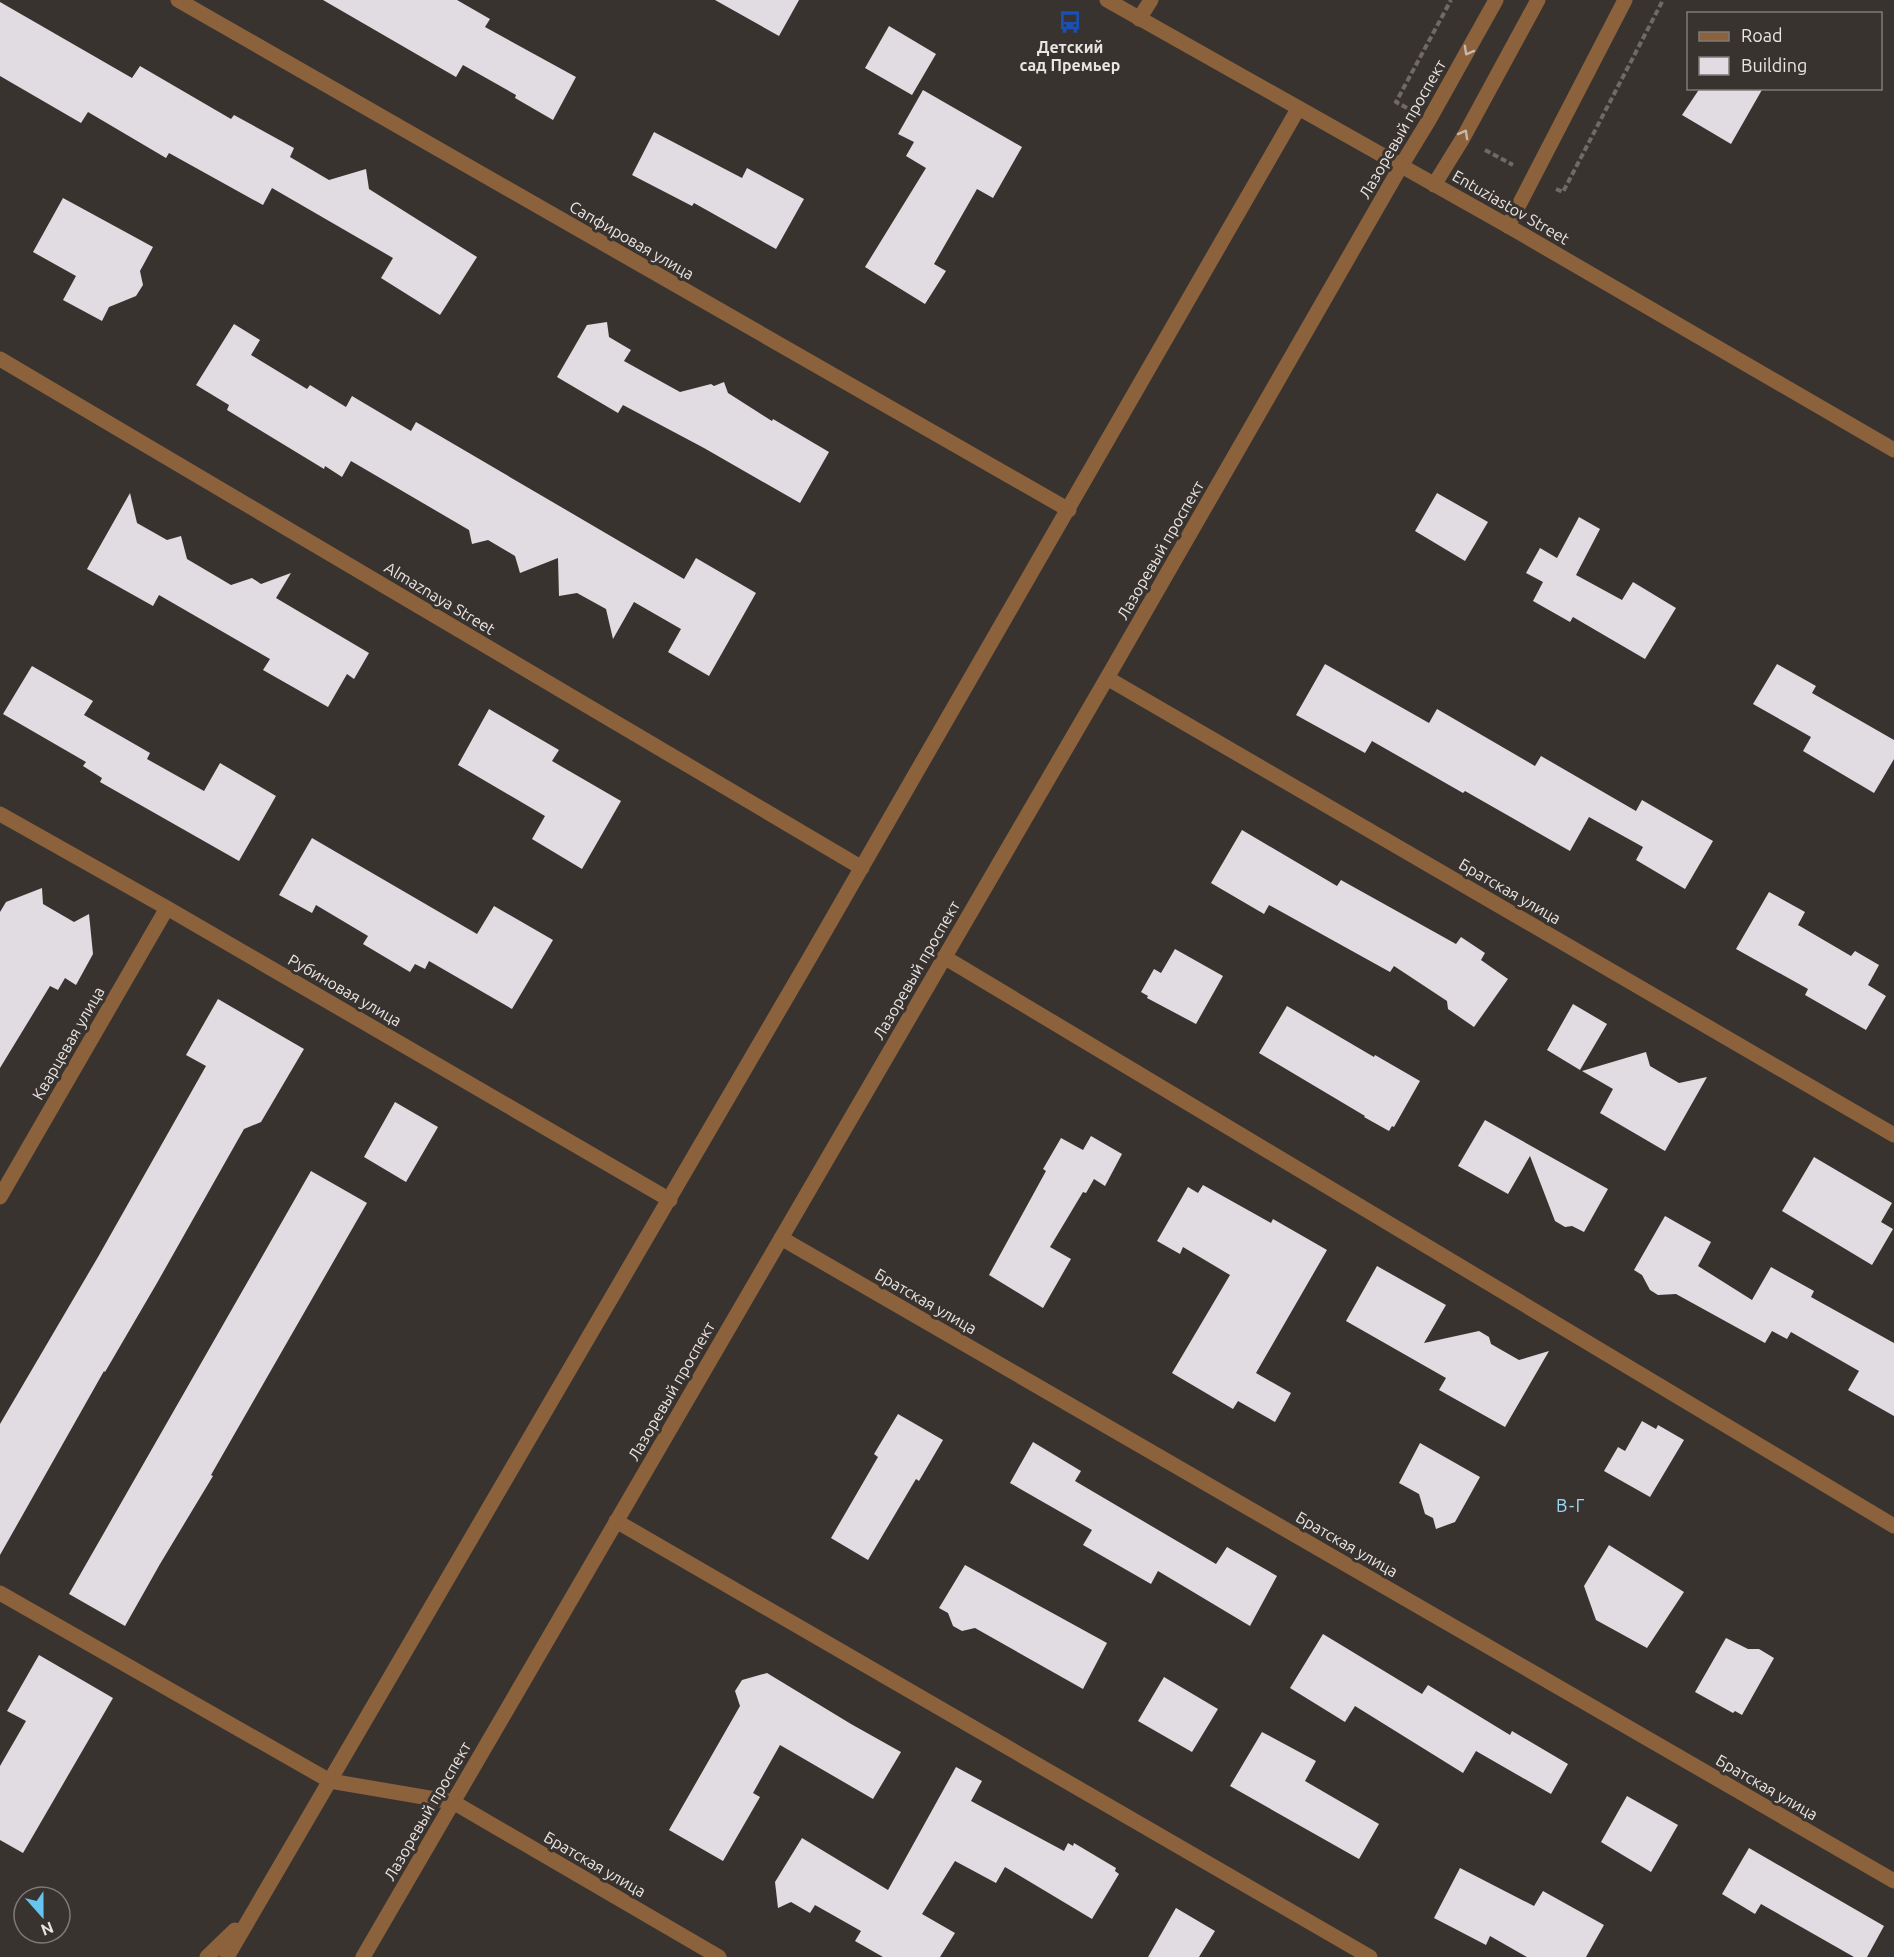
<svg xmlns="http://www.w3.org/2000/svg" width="1894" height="1957" font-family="Ubuntu,sans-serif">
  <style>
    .building { fill: #e0dce1 }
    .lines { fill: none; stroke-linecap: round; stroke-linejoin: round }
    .path { stroke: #6f6967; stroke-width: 4; stroke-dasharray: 6 3; stroke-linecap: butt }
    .service { stroke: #8c623d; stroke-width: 15 }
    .minor { stroke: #8c623d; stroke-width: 15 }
    .tertiary { stroke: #8c623d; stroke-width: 15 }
    .oneway { stroke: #c8b7a9 }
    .labels { text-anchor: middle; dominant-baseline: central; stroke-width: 6; stroke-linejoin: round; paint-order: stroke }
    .poi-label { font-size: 16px; font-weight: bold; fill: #e9e5e3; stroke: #393330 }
    .street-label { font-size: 16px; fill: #e9e5e3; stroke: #393330 }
    .neighbourhood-label { font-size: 18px; letter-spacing: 1.5px; fill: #97daf9; stroke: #393330 }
  </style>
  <rect width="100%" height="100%" fill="#393330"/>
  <path class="building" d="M 323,0 L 457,0 L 490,19 L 485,27 L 576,77 L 553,120 L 515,98 L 516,95 L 463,65 L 456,77 Z
    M 715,0 L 799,0 L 779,36 Z
    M 0,2 L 132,78 L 140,66 L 231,119 L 234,115 L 294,148 L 290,157 L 329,180 L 366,169 L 369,189 L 477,257 L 440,315 L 381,278 L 393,258 L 272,188 L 263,205 L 169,153 L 166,158 L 88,112 L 81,123 L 0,76 Z
    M 889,26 L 936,54 L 912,95 L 865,68 Z
    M 1700,88 L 1763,88 L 1731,144 L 1682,115 Z
    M 923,90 L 1022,147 L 993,198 L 977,189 L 934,264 L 946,271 L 925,304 L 865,267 L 926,168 L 906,156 L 914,142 L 898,134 Z
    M 654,132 L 742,178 L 747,168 L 804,199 L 776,249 L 694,203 L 692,206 L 632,175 Z
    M 63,198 L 153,247 L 140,271 L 143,285 L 136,296 L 109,307 L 102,321 L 63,300 L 76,276 L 33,252 Z
    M 607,322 L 609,337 L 631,350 L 624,361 L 680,392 L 711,384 L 714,386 L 724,382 L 728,393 L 772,421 L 773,419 L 829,452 L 800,503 L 704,448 L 623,405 L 618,413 L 557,377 L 587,325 Z
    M 234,324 L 260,340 L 251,355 L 307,389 L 310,385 L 346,407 L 352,396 L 411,431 L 416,422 L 684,579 L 696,558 L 756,593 L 709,676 L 668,652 L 681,629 L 634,602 L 613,639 L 606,609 L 577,593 L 559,596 L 558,558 L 520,573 L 515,556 L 488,540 L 472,544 L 469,530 L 351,461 L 342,477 L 325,466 L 324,469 L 227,410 L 229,405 L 196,385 Z
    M 130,493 L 137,523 L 167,540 L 181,536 L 187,559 L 231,585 L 252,578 L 261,584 L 291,573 L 276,598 L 369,653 L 354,679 L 347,674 L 328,707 L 263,670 L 270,659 L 159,595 L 153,606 L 87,569 Z
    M 1437,493 L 1488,522 L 1465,561 L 1415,531 Z
    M 1579,517 L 1600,529 L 1576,575 L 1622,600 L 1633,582 L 1676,608 L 1645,659 L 1573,617 L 1570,622 L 1533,601 L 1543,582 L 1526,573 L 1540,548 L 1557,558 Z
    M 1325,664 L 1429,723 L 1437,709 L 1535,766 L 1541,756 L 1636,811 L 1642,800 L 1713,841 L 1685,889 L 1636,860 L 1643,847 L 1589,817 L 1570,851 L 1465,791 L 1463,793 L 1372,741 L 1365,753 L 1296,715 Z
    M 1777,664 L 1816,686 L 1812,693 L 1894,740 L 1894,759 L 1874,793 L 1803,751 L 1811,737 L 1753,704 Z
    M 32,666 L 93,701 L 84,715 L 150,753 L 147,759 L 204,791 L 220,763 L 276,796 L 239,861 L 100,782 L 102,778 L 83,766 L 86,762 L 3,714 Z
    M 489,709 L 559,750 L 552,761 L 621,801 L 582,869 L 532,839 L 545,816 L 458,765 Z
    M 1242,830 L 1337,886 L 1341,880 L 1456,944 L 1461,937 L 1485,953 L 1481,960 L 1508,979 L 1474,1027 L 1448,1009 L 1447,1001 L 1394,966 L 1390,972 L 1269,905 L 1264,914 L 1211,883 Z
    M 312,838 L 477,934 L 494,906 L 553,940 L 512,1009 L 429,961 L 425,969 L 415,964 L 410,972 L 363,944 L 368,936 L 316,905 L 312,913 L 279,895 Z
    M 42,888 L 43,904 L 74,922 L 89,914 L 93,954 L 76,985 L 65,978 L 58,990 L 50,986 L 0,1068 L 0,912 L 6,902 Z
    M 1769,892 L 1805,912 L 1798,925 L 1851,956 L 1855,951 L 1879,965 L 1868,985 L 1886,996 L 1866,1030 L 1805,995 L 1808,989 L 1736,949 Z
    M 1175,949 L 1223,976 L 1196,1024 L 1147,998 L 1148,996 L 1141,992 L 1154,969 L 1161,973 Z
    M 218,999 L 304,1049 L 261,1122 L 244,1129 L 157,1283 L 105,1372 L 104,1371 L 0,1555 L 0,1424 L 98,1257 L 206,1066 L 186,1055 Z
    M 1573,1004 L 1607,1024 L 1580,1070 L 1547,1050 Z
    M 1287,1006 L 1374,1057 L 1375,1055 L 1420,1081 L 1394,1127 L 1392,1126 L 1389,1131 L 1364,1117 L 1365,1116 L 1259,1053 Z
    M 1646,1052 L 1650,1066 L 1679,1083 L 1707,1077 L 1665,1151 L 1600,1113 L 1613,1089 L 1582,1071 Z
    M 395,1102 L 438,1127 L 406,1182 L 364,1157 Z
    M 1485,1120 L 1608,1189 L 1584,1232 L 1572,1226 L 1565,1227 L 1555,1221 L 1530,1156 L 1508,1194 L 1458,1166 Z
    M 1091,1136 L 1122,1154 L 1105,1186 L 1094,1179 L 1086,1193 L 1083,1192 L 1050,1247 L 1071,1259 L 1043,1308 L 989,1275 L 1046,1171 L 1043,1169 L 1061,1138 L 1083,1150 Z
    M 1814,1157 L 1892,1203 L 1881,1222 L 1893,1229 L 1872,1265 L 1782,1211 Z
    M 311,1171 L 367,1203 L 211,1475 L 213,1476 L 160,1564 L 125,1626 L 69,1594 Z
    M 1203,1185 L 1271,1223 L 1273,1219 L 1327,1250 L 1256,1373 L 1291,1393 L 1275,1422 L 1238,1401 L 1233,1409 L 1172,1373 L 1230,1275 L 1183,1247 L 1180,1254 L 1157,1241 L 1188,1187 L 1198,1193 Z
    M 1665,1216 L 1711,1242 L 1698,1266 L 1752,1300 L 1771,1267 L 1814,1291 L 1811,1297 L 1894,1343 L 1894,1416 L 1848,1390 L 1859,1371 L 1791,1332 L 1787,1339 L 1772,1331 L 1765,1343 L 1676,1294 L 1658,1295 L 1650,1290 L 1642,1275 L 1634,1270 Z
    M 1377,1266 L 1446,1305 L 1424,1343 L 1479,1331 L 1489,1337 L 1491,1344 L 1519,1360 L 1549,1351 L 1505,1427 L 1439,1390 L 1446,1378 L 1346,1321 Z
    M 898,1414 L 943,1440 L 919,1481 L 916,1479 L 868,1560 L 831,1538 L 878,1457 L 874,1454 Z
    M 1642,1421 L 1656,1429 L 1658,1425 L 1684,1440 L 1650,1497 L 1604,1471 L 1618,1447 L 1625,1451 Z
    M 1033,1442 L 1081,1471 L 1075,1481 L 1216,1564 L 1227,1547 L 1277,1576 L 1250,1626 L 1158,1571 L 1151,1584 L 1083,1545 L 1092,1530 L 1010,1483 Z
    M 1420,1443 L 1480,1477 L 1455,1522 L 1436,1529 L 1433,1518 L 1425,1514 L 1419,1494 L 1399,1483 Z
    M 1609,1545 L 1684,1592 L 1647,1648 L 1596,1620 L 1584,1586 Z
    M 965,1565 L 1107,1643 L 1083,1689 L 975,1628 L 962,1631 L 953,1626 L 948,1613 L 939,1608 Z
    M 1323,1634 L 1422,1694 L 1428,1685 L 1510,1735 L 1512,1731 L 1568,1764 L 1551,1794 L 1476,1751 L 1463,1773 L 1355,1706 L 1345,1722 L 1290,1688 Z
    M 1726,1638 L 1748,1649 L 1759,1649 L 1774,1658 L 1742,1715 L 1735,1711 L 1733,1713 L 1695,1692 Z
    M 39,1655 L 113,1698 L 23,1853 L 0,1840 L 0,1766 L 26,1721 L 7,1711 Z
    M 767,1673 L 851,1724 L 901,1752 L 873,1799 L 780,1745 L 753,1793 L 760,1797 L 723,1861 L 669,1830 L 740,1706 L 735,1691 L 742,1680 Z
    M 1164,1677 L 1218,1709 L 1192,1752 L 1138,1721 Z
    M 1262,1732 L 1316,1761 L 1305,1781 L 1379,1824 L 1359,1859 L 1230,1786 Z
    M 956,1767 L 982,1781 L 971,1801 L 1064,1851 L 1068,1843 L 1073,1846 L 1074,1843 L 1116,1868 L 1115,1871 L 1119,1874 L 1092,1919 L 1005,1867 L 996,1883 L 955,1861 L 922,1914 L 955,1933 L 940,1957 L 883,1957 L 855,1941 L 861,1931 L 815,1905 L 810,1913 L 791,1902 L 778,1908 L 775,1882 L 802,1838 L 888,1890 Z
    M 1627,1796 L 1678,1825 L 1651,1872 L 1601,1842 Z
    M 1749,1848 L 1884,1926 L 1867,1957 L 1854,1957 L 1761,1904 L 1755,1914 L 1722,1894 Z
    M 1460,1868 L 1534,1906 L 1543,1891 L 1604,1925 L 1586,1957 L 1527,1957 L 1490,1936 L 1486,1945 L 1434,1918 Z
    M 1176,1908 L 1215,1931 L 1199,1957 L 1148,1957 Z"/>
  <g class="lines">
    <path class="path" d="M 1407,108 L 1396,102 L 1451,0
      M 1485,150 L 1513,165
      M 1556,189 L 1563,192 L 1663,0"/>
    <path class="service" d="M 0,1593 L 330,1781 L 453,1802"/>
    <path class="minor" d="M 178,0 L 1069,510
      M 1139,19 L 1151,0
      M 1508,226 L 1625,0
      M 0,359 L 862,868
      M 1107,678 L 1894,1135
      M 0,814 L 167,908 L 670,1200
      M 944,957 L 1894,1526
      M 0,1197 L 167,908
      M 781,1238 L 1894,1881
      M 616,1521 L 1370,1957
      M 453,1802 L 719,1957
      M 207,1957 L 235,1930
      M 227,1957 C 586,1342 946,728 1298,109
      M 363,1957 L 1107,678 L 1401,166"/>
    <path class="tertiary" d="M 1107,0 L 1508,226 L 1894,450
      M 1401,166 L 1429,120 L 1496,0
      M 1434,185 L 1463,138 L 1538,0"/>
  </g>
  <defs><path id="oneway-chevron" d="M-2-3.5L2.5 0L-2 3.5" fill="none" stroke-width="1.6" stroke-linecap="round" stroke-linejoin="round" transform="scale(1.5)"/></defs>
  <g class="oneway">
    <use href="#oneway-chevron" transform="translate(1468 51) rotate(119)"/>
    <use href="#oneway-chevron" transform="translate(1464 134) rotate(-61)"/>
  </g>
  <defs>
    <g id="bus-bare" transform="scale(1.8)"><path d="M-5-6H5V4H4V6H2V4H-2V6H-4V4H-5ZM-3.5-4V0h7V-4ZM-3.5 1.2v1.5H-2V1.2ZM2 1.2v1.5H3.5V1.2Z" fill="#1a4fb4" stroke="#393330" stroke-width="2.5" paint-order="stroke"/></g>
  </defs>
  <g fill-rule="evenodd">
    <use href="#bus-bare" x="1070" y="22"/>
  </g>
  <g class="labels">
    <g class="poi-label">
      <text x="1070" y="47">Детский<tspan x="1070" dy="18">сад Премьер</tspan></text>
    </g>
    <g class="street-label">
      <text transform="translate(1402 129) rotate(-60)">Лазоревый проспект</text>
      <text transform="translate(1511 207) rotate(30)">Entuziastov Street</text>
      <text transform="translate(632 240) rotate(30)">Сапфировая улица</text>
      <text transform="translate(1160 550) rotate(-60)">Лазоревый проспект</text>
      <text transform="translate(440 598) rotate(31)">Almaznaya Street</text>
      <text transform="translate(1510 891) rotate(30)">Братская улица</text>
      <text transform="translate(916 970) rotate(-60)">Лазоревый проспект</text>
      <text transform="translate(345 990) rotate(30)">Рубиновая улица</text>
      <text transform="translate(68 1043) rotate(-60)">Кварцевая улица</text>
      <text transform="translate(926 1301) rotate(30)">Братская улица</text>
      <text transform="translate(671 1391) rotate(-60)">Лазоревый проспект</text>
      <text transform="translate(1347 1544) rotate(30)">Братская улица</text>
      <text transform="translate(1767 1787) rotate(30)">Братская улица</text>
      <text transform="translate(427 1811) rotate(-60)">Лазоревый проспект</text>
      <text transform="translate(595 1864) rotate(30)">Братская улица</text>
    </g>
    <g class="neighbourhood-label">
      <text x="1571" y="1505">В-Г</text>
    </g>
  </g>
  <rect x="1687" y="12" width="195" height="78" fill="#393330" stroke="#7f7a78" stroke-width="1.5"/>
  <rect x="1699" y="32" width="30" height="9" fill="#8c623d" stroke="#7f7a78" stroke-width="1.5"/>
  <text x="1741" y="42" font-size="18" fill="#e9e5e3">Road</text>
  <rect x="1699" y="57" width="30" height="18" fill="#e0dce1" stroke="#7f7a78" stroke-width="1.5"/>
  <text x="1741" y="72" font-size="18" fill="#e9e5e3">Building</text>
  <g transform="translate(42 1915) rotate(159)"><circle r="28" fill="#393330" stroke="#7f7a78" stroke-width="1.5"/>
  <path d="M0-4.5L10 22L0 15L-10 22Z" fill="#65c5ef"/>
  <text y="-9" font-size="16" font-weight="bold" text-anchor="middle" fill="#e9e5e3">N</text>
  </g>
</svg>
